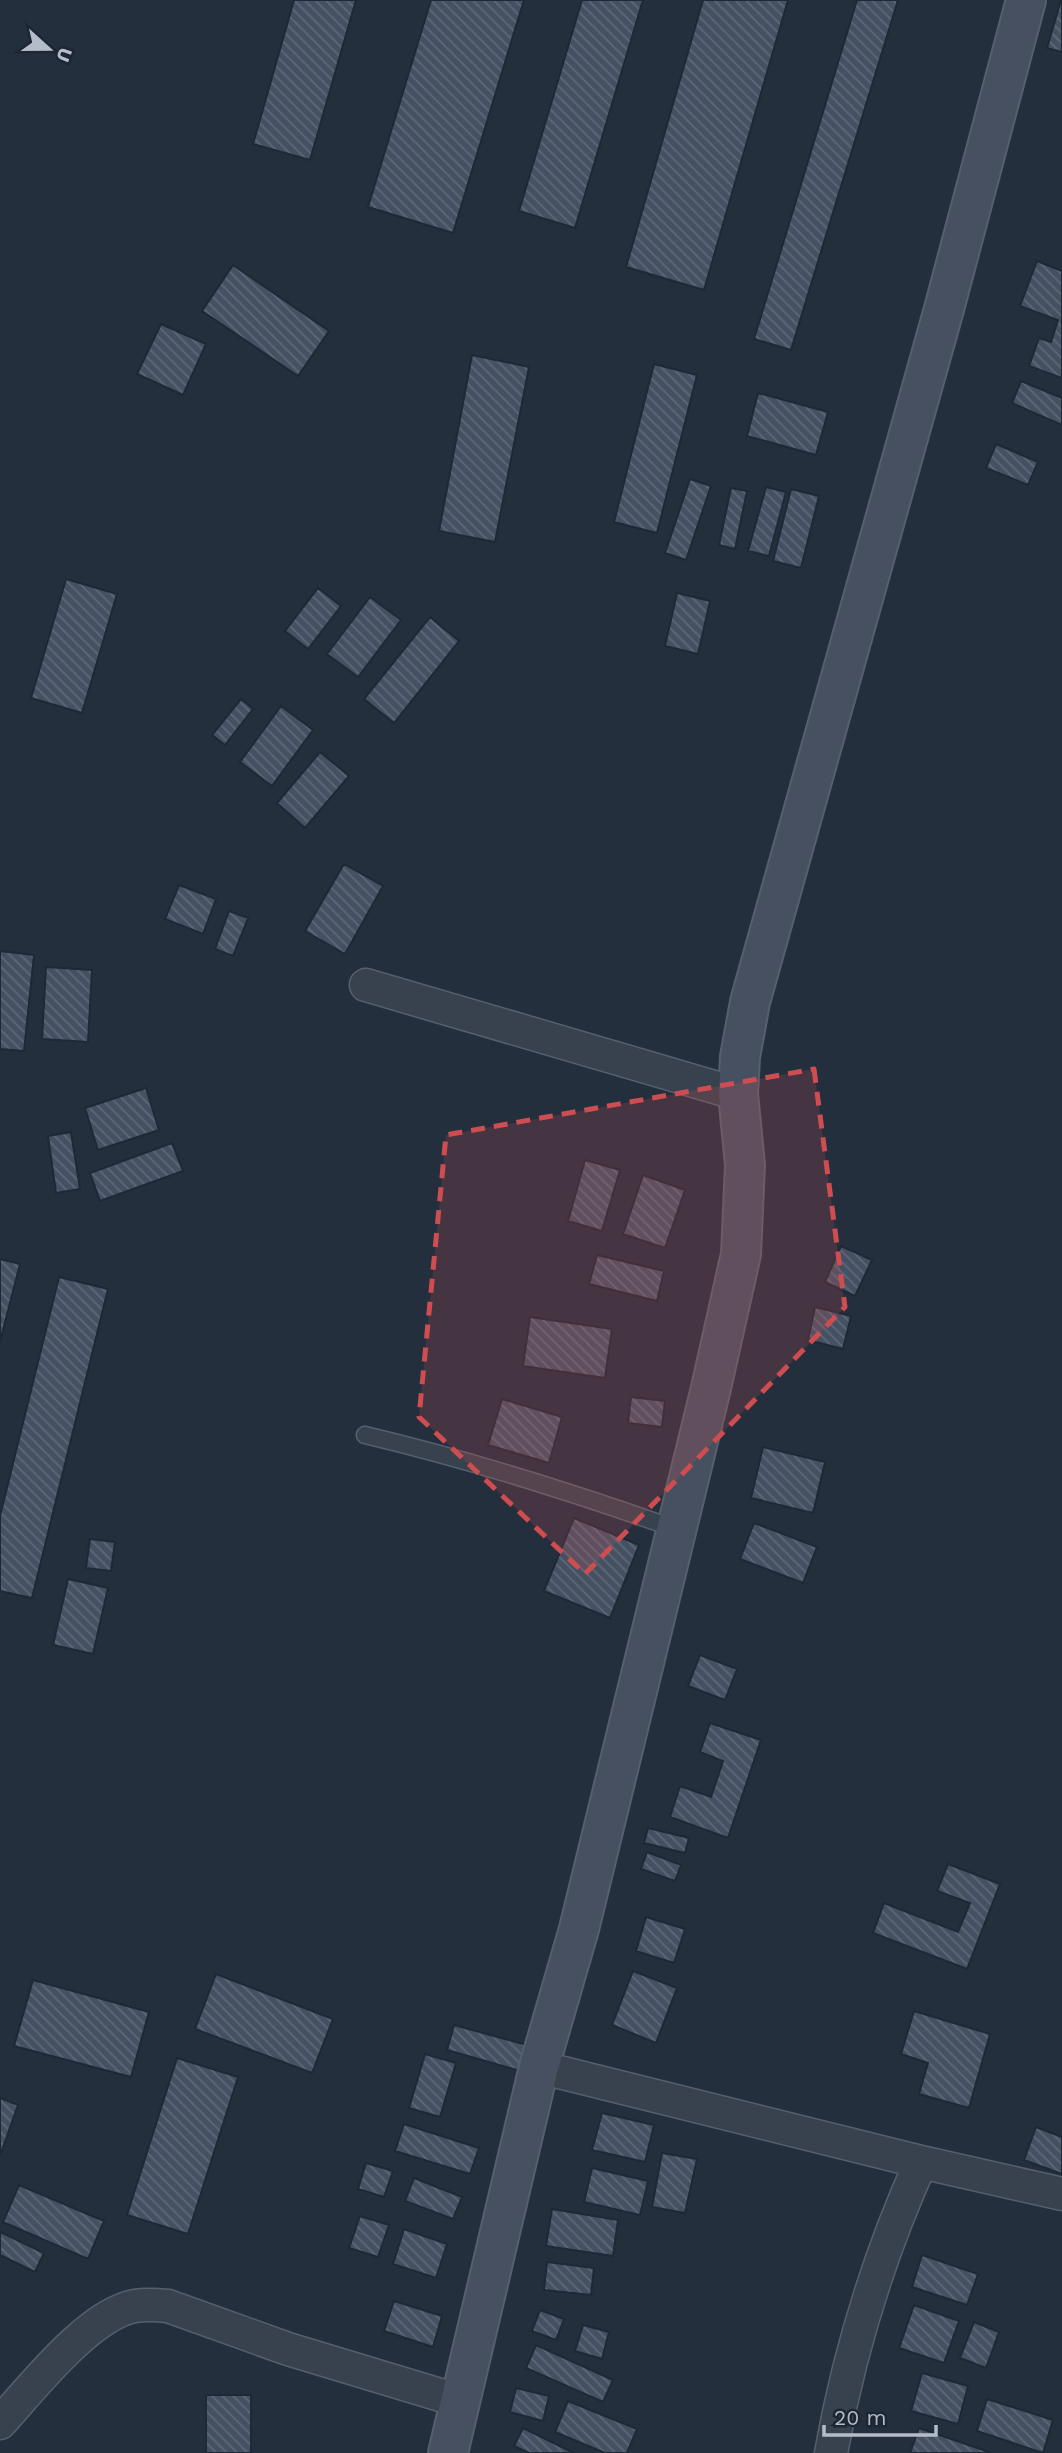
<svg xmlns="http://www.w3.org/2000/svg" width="1062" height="2453" font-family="'Work Sans',sans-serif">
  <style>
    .building { fill: url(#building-back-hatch); stroke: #1f2835; stroke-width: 2 }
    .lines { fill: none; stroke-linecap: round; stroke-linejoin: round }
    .lane-casing { stroke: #565f6c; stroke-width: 19 }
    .street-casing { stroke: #565f6c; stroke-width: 35 }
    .secondary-casing { stroke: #565f6c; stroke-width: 42 }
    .lane { stroke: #38414e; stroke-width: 16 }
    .street { stroke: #38414e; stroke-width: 32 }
    .secondary { stroke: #465061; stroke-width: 38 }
    .marked { fill: #ce4d50; fill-opacity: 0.2; stroke: #ce4d50; stroke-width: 5; stroke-dasharray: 14 9; stroke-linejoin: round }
  </style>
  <defs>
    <pattern id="building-back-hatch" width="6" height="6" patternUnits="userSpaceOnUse" patternTransform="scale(1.75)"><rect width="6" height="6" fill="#455162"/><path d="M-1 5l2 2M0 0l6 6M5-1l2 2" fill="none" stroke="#5d6877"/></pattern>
  </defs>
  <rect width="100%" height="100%" fill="#242f3e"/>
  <path class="building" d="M 294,0 L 356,0 L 310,160 L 253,144 Z
    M 431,0 L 524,0 L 453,233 L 368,207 Z
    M 582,0 L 643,0 L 575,228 L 519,211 Z
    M 703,0 L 788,0 L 704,290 L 626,267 Z
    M 857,0 L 898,0 L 791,350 L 754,339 Z
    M 1061,0 L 1062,0 L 1062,52 L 1047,48 Z
    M 1037,261 L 1062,271 L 1062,378 L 1029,366 L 1039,338 L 1051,342 L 1058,320 L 1020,306 Z
    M 233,265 L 329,331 L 298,376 L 202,311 Z
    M 161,324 L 206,344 L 183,395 L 137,374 Z
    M 472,355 L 529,367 L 495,542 L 439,531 Z
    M 654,364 L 697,375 L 657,533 L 614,522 Z
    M 1021,381 L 1062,398 L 1062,425 L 1012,403 Z
    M 758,393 L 828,412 L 816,455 L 747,436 Z
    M 996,444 L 1038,462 L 1028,485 L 986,468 Z
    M 690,479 L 711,486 L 686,560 L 665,553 Z
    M 766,487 L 786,492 L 769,556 L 748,551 Z
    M 731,488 L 747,491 L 735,549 L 719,545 Z
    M 791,489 L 819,496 L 801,568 L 773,561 Z
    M 66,579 L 117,594 L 82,713 L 31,698 Z
    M 318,588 L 341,606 L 308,649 L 285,631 Z
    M 677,593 L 710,601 L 698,654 L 665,646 Z
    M 370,597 L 401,620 L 358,677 L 327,654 Z
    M 430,617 L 459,641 L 394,723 L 364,699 Z
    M 241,699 L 253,709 L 225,745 L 212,735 Z
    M 281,706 L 313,730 L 272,786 L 240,762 Z
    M 320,752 L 349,776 L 305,828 L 277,803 Z
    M 344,864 L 383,886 L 345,954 L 305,931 Z
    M 179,885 L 216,899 L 203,934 L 165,919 Z
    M 229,911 L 248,918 L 233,956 L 215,949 Z
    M 0,951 L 34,955 L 24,1051 L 0,1049 Z
    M 46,967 L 92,970 L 88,1042 L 42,1039 Z
    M 146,1088 L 159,1130 L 98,1150 L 85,1108 Z
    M 71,1132 L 80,1189 L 56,1193 L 48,1136 Z
    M 172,1143 L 183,1171 L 100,1201 L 90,1173 Z
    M 585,1160 L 620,1170 L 602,1231 L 568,1221 Z
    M 643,1175 L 685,1190 L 665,1248 L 623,1234 Z
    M 841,1246 L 872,1260 L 855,1296 L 825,1282 Z
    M 597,1255 L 664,1271 L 657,1301 L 589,1284 Z
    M 0,1259 L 20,1264 L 0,1342 Z
    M 59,1277 L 108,1289 L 32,1598 L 0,1591 L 0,1516 Z
    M 815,1307 L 851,1316 L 843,1349 L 808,1340 Z
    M 530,1317 L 612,1329 L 605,1378 L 523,1366 Z
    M 631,1397 L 665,1401 L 662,1427 L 628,1423 Z
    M 502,1399 L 562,1417 L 549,1463 L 488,1445 Z
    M 763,1447 L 825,1462 L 813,1513 L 751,1498 Z
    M 574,1518 L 639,1545 L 610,1618 L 544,1591 Z
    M 754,1523 L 817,1547 L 803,1583 L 740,1559 Z
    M 90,1539 L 115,1542 L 111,1571 L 86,1568 Z
    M 68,1579 L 108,1588 L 93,1654 L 53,1645 Z
    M 700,1655 L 737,1669 L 725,1700 L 688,1686 Z
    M 710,1723 L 761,1740 L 728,1838 L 670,1817 L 680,1786 L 711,1797 L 723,1761 L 700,1752 Z
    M 648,1828 L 689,1838 L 685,1853 L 644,1843 Z
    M 647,1852 L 681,1865 L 675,1881 L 641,1869 Z
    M 948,1864 L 1000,1884 L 967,1969 L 873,1933 L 884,1903 L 958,1932 L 970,1903 L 937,1891 Z
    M 646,1917 L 685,1929 L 674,1963 L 636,1951 Z
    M 633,1971 L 677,1988 L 656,2043 L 612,2025 Z
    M 216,1974 L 333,2019 L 312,2073 L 195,2029 Z
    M 33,1980 L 149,2012 L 131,2077 L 14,2046 Z
    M 914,2011 L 990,2034 L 969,2108 L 919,2094 L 928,2063 L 901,2054 Z
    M 454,2025 L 527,2045 L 520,2071 L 447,2050 Z
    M 425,2054 L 456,2063 L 440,2117 L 409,2108 Z
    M 177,2058 L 238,2077 L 188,2234 L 127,2215 Z
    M 0,2098 L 18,2105 L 0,2156 Z
    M 602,2113 L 654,2125 L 645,2162 L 592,2150 Z
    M 404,2124 L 479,2148 L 470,2174 L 395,2151 Z
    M 1036,2127 L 1062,2137 L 1062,2174 L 1024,2160 Z
    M 662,2153 L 697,2159 L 685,2213 L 652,2207 Z
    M 366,2163 L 393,2171 L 384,2197 L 358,2189 Z
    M 592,2168 L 648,2181 L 640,2215 L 584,2202 Z
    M 414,2178 L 462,2197 L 453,2219 L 405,2201 Z
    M 19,2185 L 104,2221 L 88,2259 L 3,2222 Z
    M 552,2209 L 618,2220 L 613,2256 L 546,2246 Z
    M 360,2216 L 389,2225 L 378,2257 L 349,2248 Z
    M 404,2229 L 447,2244 L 436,2278 L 393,2264 Z
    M 0,2232 L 44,2253 L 35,2272 L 0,2255 Z
    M 922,2255 L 978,2274 L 967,2305 L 912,2287 Z
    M 547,2262 L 594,2268 L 591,2295 L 544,2290 Z
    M 394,2301 L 442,2316 L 433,2347 L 384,2331 Z
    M 914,2305 L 959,2321 L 944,2363 L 899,2348 Z
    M 540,2310 L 564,2319 L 556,2340 L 532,2331 Z
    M 974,2322 L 999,2332 L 986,2368 L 960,2358 Z
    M 583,2325 L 609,2332 L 602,2359 L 575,2351 Z
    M 536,2345 L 613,2380 L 603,2402 L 526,2368 Z
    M 922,2373 L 968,2386 L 958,2424 L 911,2411 Z
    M 516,2388 L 549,2396 L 543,2421 L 510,2412 Z
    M 206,2395 L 251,2395 L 251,2453 L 206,2453 Z
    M 987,2399 L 1053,2420 L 1043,2453 L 977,2431 Z
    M 568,2401 L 637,2429 L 627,2453 L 605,2453 L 555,2432 Z
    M 523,2428 L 574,2453 L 529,2453 L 514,2446 Z
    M 919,2428 L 989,2452 L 988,2453 L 910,2453 Z"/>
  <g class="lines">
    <g class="lane-casing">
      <path id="lane" d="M 365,1435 C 471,1460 574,1493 676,1529"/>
    </g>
    <g class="street-casing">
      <path id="street" d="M 366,985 L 738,1094
        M 539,2067 L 921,2162 L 1062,2194
        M 0,2423 C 31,2389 89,2314 135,2306 C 146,2304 157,2305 168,2306 L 288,2349 L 460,2401
        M 831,2453 C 849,2353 879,2255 921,2162"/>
    </g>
    <g class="secondary-casing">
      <path id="secondary" d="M 448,2453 L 539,2067 L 579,1929 L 711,1388 L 741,1254 L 745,1165 L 738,1094 L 740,1057 L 750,1002 L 944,309 L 1026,0"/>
    </g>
    <use href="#lane" class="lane"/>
    <use href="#street" class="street"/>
    <use href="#secondary" class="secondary"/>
  </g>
  <path class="marked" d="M 814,1069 L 845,1307 L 585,1574 L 419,1417 L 446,1135 Z"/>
  <g transform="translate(49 49) rotate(111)" stroke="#1d2633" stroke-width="5" paint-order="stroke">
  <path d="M0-5L12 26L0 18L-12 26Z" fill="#b4bcc9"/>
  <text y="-10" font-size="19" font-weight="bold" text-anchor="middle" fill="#b4bcc9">U</text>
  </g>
  <path d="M824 2425v10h112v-10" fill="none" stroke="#b4bcc9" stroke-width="3.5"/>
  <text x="834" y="2425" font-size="21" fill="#b4bcc9" stroke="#1d2633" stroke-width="5" paint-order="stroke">20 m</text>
</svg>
